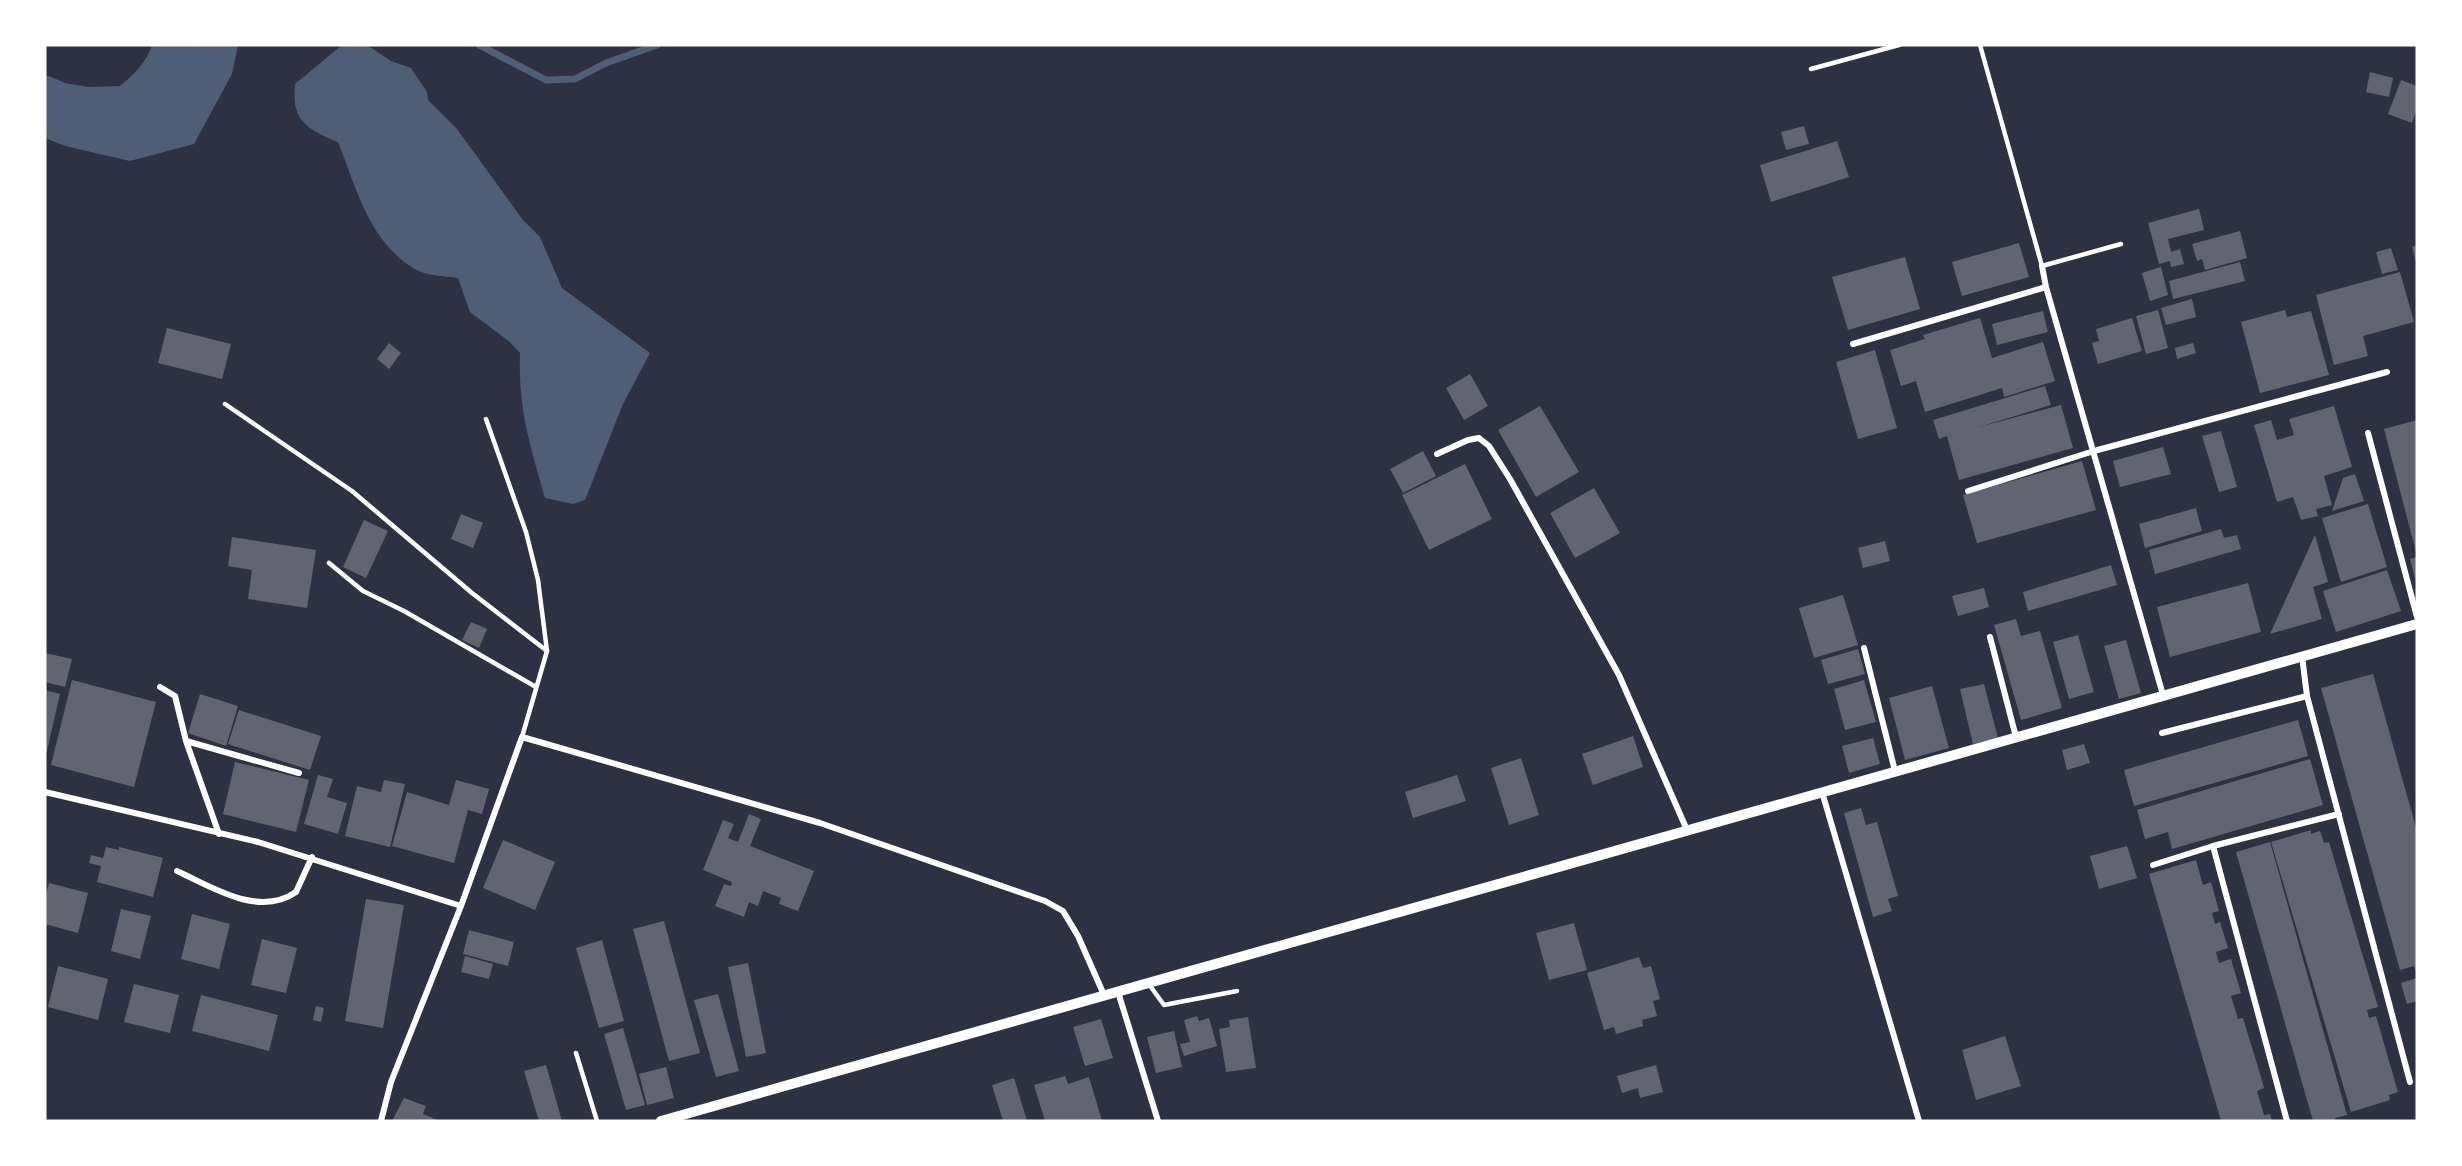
<svg xmlns="http://www.w3.org/2000/svg" width="2462" height="1166" font-family="'Exo 2',sans-serif">
  <style>
    .water { fill: #4f5d75 }
    .lines { fill: none; stroke-linecap: round; stroke-linejoin: round }
    .stream { stroke: #4f5d75; stroke-width: 7 }
    .river { stroke: #4f5d75; stroke-width: 40 }
    .building { fill: #626471 }
    .service { stroke: #fff; stroke-width: 4.5 }
    .minor { stroke: #fff; stroke-width: 6 }
    .tertiary { stroke: #fff; stroke-width: 10 }
  </style>
  <rect width="100%" height="100%" fill="#2d3142"/>
  <path class="water" d="M 165,45 L 238,45 L 232,74 L 194,144 L 130,161 L 65,146 L 45,138 L 45,80 L 89,87 L 153,85 Z
    M 342,45 L 367,45 L 391,61 L 411,68 L 427,92 L 428,100 L 457,129 L 523,220 L 540,237 L 562,288 L 650,353 L 623,404 L 585,500 L 573,504 L 545,498 C 530,445 518,409 520,353 L 510,342 L 470,312 L 458,278 C 443,276 426,276 413,268 C 369,241 356,187 338,142 C 307,129 291,121 295,84 Z"/>
  <g class="lines">
    <path class="stream" d="M 479,45 L 546,80 L 575,79 L 606,63 L 657,45"/>
    <path class="river" d="M 45,96 L 73,109 L 112,116 C 138,99 165,78 173,45"/>
  </g>
  <path class="building" d="M 2370,72 L 2393,78 L 2389,97 L 2366,92 Z
    M 2401,80 L 2417,86 L 2417,109 L 2412,123 L 2388,114 Z
    M 1804,126 L 1809,144 L 1786,150 L 1781,132 Z
    M 1837,141 L 1849,177 L 1771,202 L 1760,165 Z
    M 2199,209 L 2204,230 L 2168,239 L 2171,252 L 2180,249 L 2184,264 L 2171,267 L 2170,261 L 2159,264 L 2148,223 Z
    M 2240,231 L 2247,258 L 2205,270 L 2202,259 L 2197,261 L 2192,244 Z
    M 2019,243 L 2029,277 L 1962,296 L 1952,262 Z
    M 2417,245 L 2417,263 L 2416,263 L 2412,247 Z
    M 2391,248 L 2398,270 L 2382,274 L 2376,252 Z
    M 1905,257 L 1920,309 L 1848,330 L 1832,277 Z
    M 2240,262 L 2245,281 L 2173,299 L 2169,281 Z
    M 2161,267 L 2168,295 L 2150,301 L 2142,273 Z
    M 2400,272 L 2414,322 L 2363,336 L 2368,356 L 2334,365 L 2316,295 Z
    M 2192,299 L 2196,317 L 2166,325 L 2161,308 Z
    M 2158,310 L 2168,348 L 2146,354 L 2136,316 Z
    M 2285,310 L 2287,317 L 2311,311 L 2329,375 L 2260,393 L 2241,322 Z
    M 2043,311 L 2048,332 L 1997,345 L 1992,324 Z
    M 1980,318 L 1992,358 L 2043,342 L 2055,381 L 2004,397 L 2002,388 L 1925,412 L 1916,381 L 1901,386 L 1890,350 L 1925,339 L 1923,335 Z
    M 2132,318 L 2142,351 L 2098,364 L 2092,343 L 2099,341 L 2096,329 Z
    M 167,328 L 231,344 L 222,379 L 158,363 Z
    M 389,343 L 401,353 L 389,369 L 377,359 Z
    M 2193,343 L 2196,353 L 2177,359 L 2175,348 Z
    M 1875,350 L 1897,428 L 1858,439 L 1836,362 Z
    M 1470,374 L 1488,406 L 1464,420 L 1446,388 Z
    M 2045,386 L 2051,405 L 1979,427 L 2061,405 L 2073,448 L 1959,480 L 1947,436 L 1939,439 L 1933,420 Z
    M 1540,406 L 1579,472 L 1536,497 L 1498,430 Z
    M 2334,406 L 2352,467 L 2324,476 L 2332,505 L 2316,509 L 2318,516 L 2301,520 L 2293,497 L 2277,502 L 2254,425 L 2271,420 L 2277,440 L 2294,435 L 2289,419 Z
    M 2417,420 L 2417,552 L 2416,552 L 2384,429 Z
    M 2221,431 L 2237,487 L 2219,492 L 2202,436 Z
    M 2163,447 L 2171,474 L 2120,487 L 2113,461 Z
    M 1423,451 L 1436,476 L 1403,493 L 1390,469 Z
    M 2082,461 L 2096,510 L 1977,543 L 1963,495 Z
    M 1465,464 L 1492,519 L 1429,550 L 1402,495 Z
    M 2355,474 L 2364,501 L 2332,511 L 2343,478 Z
    M 1594,488 L 1620,533 L 1575,558 L 1550,513 Z
    M 2368,504 L 2387,567 L 2341,582 L 2322,518 Z
    M 2196,508 L 2202,531 L 2145,548 L 2139,524 Z
    M 461,514 L 483,523 L 473,548 L 451,539 Z
    M 364,520 L 388,531 L 366,578 L 343,567 Z
    M 2221,529 L 2224,538 L 2237,535 L 2241,549 L 2155,574 L 2149,550 Z
    M 2315,535 L 2328,582 L 2313,587 L 2322,619 L 2270,634 Z
    M 232,537 L 316,550 L 307,608 L 248,599 L 252,570 L 228,566 Z
    M 1885,541 L 1890,561 L 1863,568 L 1858,548 Z
    M 2417,557 L 2417,582 L 2416,582 L 2410,559 Z
    M 2111,565 L 2117,585 L 2028,611 L 2023,592 Z
    M 2387,570 L 2401,611 L 2336,632 L 2323,591 Z
    M 2248,583 L 2261,632 L 2170,657 L 2157,607 Z
    M 1984,588 L 1989,607 L 1958,616 L 1952,596 Z
    M 1843,595 L 1858,645 L 1814,658 L 1799,608 Z
    M 2016,619 L 2021,636 L 2040,631 L 2062,708 L 2021,720 L 1994,625 Z
    M 471,622 L 487,629 L 479,648 L 462,640 Z
    M 2078,635 L 2094,692 L 2069,699 L 2053,642 Z
    M 2126,640 L 2141,693 L 2119,699 L 2104,646 Z
    M 1858,649 L 1865,674 L 1828,684 L 1821,660 Z
    M 45,653 L 72,659 L 65,687 L 45,682 Z
    M 2373,674 L 2417,831 L 2417,974 L 2414,966 L 2400,970 L 2321,688 Z
    M 72,680 L 156,702 L 134,787 L 51,765 Z
    M 1864,680 L 1876,722 L 1845,730 L 1834,689 Z
    M 1984,684 L 1998,738 L 1973,744 L 1960,689 Z
    M 1932,686 L 1949,748 L 1905,760 L 1889,698 Z
    M 45,690 L 60,694 L 46,755 L 45,755 Z
    M 200,694 L 238,706 L 226,746 L 188,733 Z
    M 239,710 L 321,736 L 310,770 L 228,744 Z
    M 2298,720 L 2308,756 L 2134,806 L 2124,770 Z
    M 1633,736 L 1643,767 L 1593,785 L 1582,754 Z
    M 1873,738 L 1880,764 L 1849,773 L 1842,746 Z
    M 2084,744 L 2090,763 L 2067,770 L 2062,750 Z
    M 1521,758 L 1539,815 L 1509,825 L 1491,768 Z
    M 2310,759 L 2323,805 L 2172,849 L 2168,832 L 2145,839 L 2137,810 Z
    M 235,762 L 309,780 L 296,832 L 223,814 Z
    M 318,775 L 333,779 L 327,797 L 347,803 L 338,834 L 304,824 Z
    M 1457,775 L 1466,801 L 1413,818 L 1405,792 Z
    M 384,780 L 405,784 L 390,847 L 345,836 L 357,786 L 381,792 Z
    M 456,780 L 489,789 L 482,814 L 468,810 L 454,863 L 392,846 L 407,792 L 449,805 Z
    M 1861,808 L 1866,825 L 1877,822 L 1898,896 L 1888,899 L 1892,911 L 1873,917 L 1844,813 Z
    M 749,814 L 761,819 L 750,846 L 814,871 L 798,911 L 779,904 L 781,898 L 763,891 L 758,906 L 749,902 L 744,917 L 715,906 L 724,884 L 731,886 L 732,882 L 703,870 L 723,820 L 734,824 L 728,838 L 738,842 Z
    M 2311,830 L 2311,834 L 2320,831 L 2324,843 L 2329,842 L 2378,1007 L 2367,1010 L 2369,1018 L 2376,1016 L 2398,1092 L 2389,1095 L 2390,1100 L 2351,1112 L 2271,842 Z
    M 503,840 L 555,862 L 535,910 L 483,888 Z
    M 2270,842 L 2347,1115 L 2335,1118 L 2336,1121 L 2313,1121 L 2236,852 Z
    M 2127,846 L 2137,878 L 2099,889 L 2090,856 Z
    M 106,847 L 119,850 L 119,847 L 163,858 L 153,897 L 97,882 L 101,866 L 89,863 L 91,855 L 103,858 Z
    M 2196,860 L 2203,885 L 2211,882 L 2219,911 L 2212,913 L 2215,924 L 2220,922 L 2228,948 L 2216,952 L 2219,963 L 2231,959 L 2241,993 L 2231,996 L 2238,1019 L 2243,1018 L 2261,1077 L 2264,1088 L 2257,1091 L 2264,1115 L 2270,1114 L 2272,1121 L 2221,1121 L 2149,874 Z
    M 49,883 L 88,893 L 78,933 L 45,924 L 45,898 Z
    M 366,899 L 404,905 L 383,1028 L 345,1021 Z
    M 121,909 L 151,916 L 140,959 L 111,951 Z
    M 192,914 L 230,924 L 219,969 L 181,959 Z
    M 664,921 L 700,1053 L 669,1061 L 633,929 Z
    M 1574,923 L 1587,970 L 1549,980 L 1536,933 Z
    M 469,930 L 514,942 L 508,966 L 463,954 Z
    M 262,939 L 297,948 L 286,993 L 251,985 Z
    M 602,940 L 624,1021 L 599,1028 L 576,948 Z
    M 465,956 L 493,964 L 489,979 L 461,972 Z
    M 1639,957 L 1643,968 L 1651,966 L 1660,999 L 1653,1001 L 1657,1016 L 1642,1020 L 1643,1026 L 1616,1034 L 1614,1027 L 1604,1030 L 1587,973 Z
    M 748,963 L 766,1053 L 746,1057 L 728,967 Z
    M 58,966 L 108,979 L 98,1020 L 48,1007 Z
    M 2417,978 L 2417,1001 L 2407,1004 L 2401,983 Z
    M 134,984 L 179,995 L 170,1033 L 124,1022 Z
    M 718,994 L 739,1071 L 716,1077 L 694,1000 Z
    M 201,995 L 278,1015 L 269,1051 L 192,1031 Z
    M 316,1006 L 324,1008 L 321,1022 L 313,1020 Z
    M 1197,1016 L 1199,1021 L 1209,1018 L 1217,1046 L 1184,1056 L 1180,1044 L 1190,1042 L 1184,1020 Z
    M 1248,1017 L 1256,1068 L 1226,1072 L 1219,1029 L 1230,1027 L 1229,1020 Z
    M 1101,1019 L 1113,1058 L 1085,1066 L 1073,1027 Z
    M 623,1028 L 645,1105 L 626,1110 L 604,1034 Z
    M 1174,1031 L 1182,1067 L 1156,1073 L 1147,1037 Z
    M 2005,1036 L 2021,1086 L 1976,1100 L 1962,1050 Z
    M 546,1065 L 562,1121 L 539,1121 L 524,1071 Z
    M 1656,1065 L 1663,1092 L 1640,1098 L 1638,1088 L 1622,1093 L 1617,1076 Z
    M 666,1067 L 674,1098 L 647,1105 L 639,1074 Z
    M 1065,1076 L 1068,1084 L 1089,1077 L 1102,1121 L 1045,1121 L 1034,1085 Z
    M 1014,1078 L 1027,1121 L 1003,1121 L 992,1085 Z
    M 404,1098 L 426,1106 L 423,1114 L 440,1121 L 392,1121 Z"/>
  <g class="lines">
    <path class="service" d="M 1980,45 L 2042,266 L 2121,244
      M 1811,69 L 1899,45
      M 225,404 L 352,491 L 472,593 L 547,651
      M 486,419 L 526,532 L 538,580 L 547,651 L 522,737
      M 329,563 L 363,591 L 404,611 L 536,687
      M 1148,983 L 1164,1005 L 1237,991
      M 576,1053 L 597,1121"/>
    <path class="minor" d="M 2042,266 L 2046,287 L 2163,695
      M 1853,344 L 2046,287
      M 2368,433 L 2417,617
      M 1437,454 L 1468,440 L 1479,438 L 1489,446 L 1510,479 L 1619,675 L 1687,830
      M 1968,491 L 2094,451 L 2387,372
      M 1990,637 L 2016,737
      M 1864,648 L 1895,771
      M 2302,656 L 2307,696 L 2410,1082
      M 160,687 L 175,696 L 186,741 L 219,834
      M 2162,733 L 2307,696
      M 186,741 L 299,773
      M 45,792 L 258,842 L 461,906 L 391,1082 L 381,1121
      M 1822,792 L 1919,1121
      M 2213,846 L 2287,1121
      M 2153,865 L 2213,846 L 2339,814
      M 177,871 C 212,887 259,918 296,892 L 312,857
      M 461,906 L 522,737 L 820,823 L 1045,901 L 1063,911 L 1078,936 L 1104,995
      M 1118,992 L 1158,1121"/>
    <path class="tertiary" d="M 661,1121 L 2417,624"/>
  </g>
  <rect width="2462" height="1166" fill="none" stroke="#ffffff" stroke-width="93"/>
</svg>
